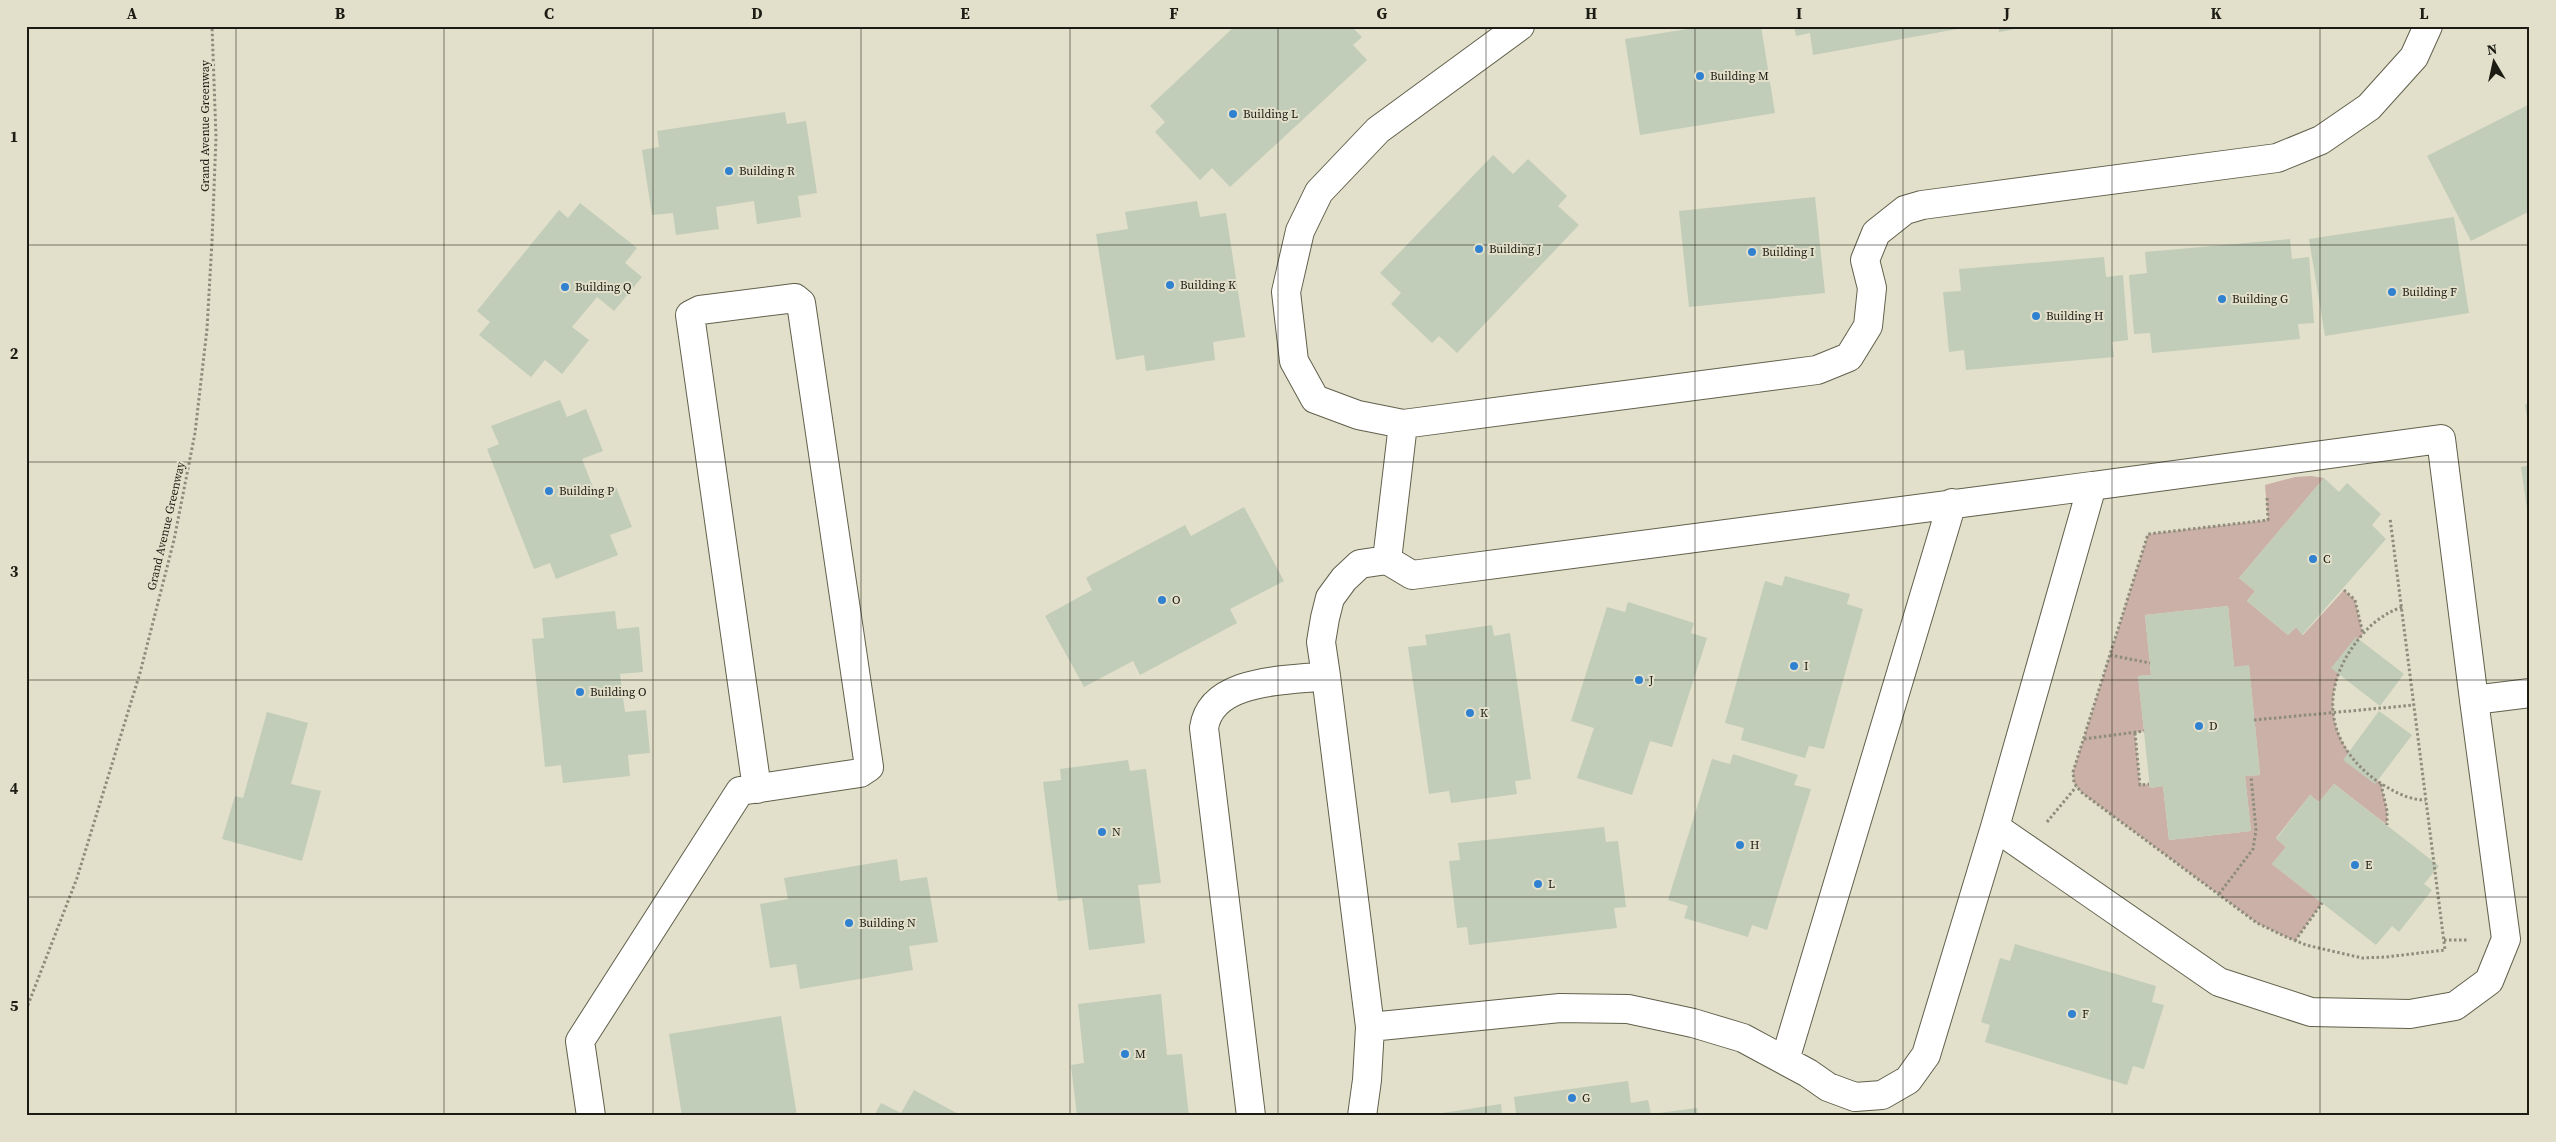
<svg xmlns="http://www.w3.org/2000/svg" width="2556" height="1142" font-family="'Source Serif 4',serif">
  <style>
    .green { fill: #cab0a6; fill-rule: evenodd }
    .building { fill: #c1ccb9 }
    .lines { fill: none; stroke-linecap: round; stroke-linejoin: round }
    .minor-casing { stroke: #61604c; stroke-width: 30 }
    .path { stroke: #8e8c7c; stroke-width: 3; stroke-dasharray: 2.5 2.5; stroke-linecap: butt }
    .minor { stroke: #fff; stroke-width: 28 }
    .grid { fill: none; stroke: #1d1c14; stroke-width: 1; stroke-opacity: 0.55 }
    .poi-dot { fill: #3082d1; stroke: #e2e0ca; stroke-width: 2 }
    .labels { text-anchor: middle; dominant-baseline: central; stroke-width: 4; stroke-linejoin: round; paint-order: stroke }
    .poi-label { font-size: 12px; fill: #1d1c14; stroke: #e2e0ca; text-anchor: start }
    .street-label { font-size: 12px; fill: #1d1c14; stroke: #e2e0ca }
    .neatline { fill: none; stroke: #1d1c14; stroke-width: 2 }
    .grid-label { font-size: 16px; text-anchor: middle; font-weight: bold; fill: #1d1c14 }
  </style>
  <rect width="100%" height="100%" fill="#e2e0ca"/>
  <path class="green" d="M 2311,476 L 2324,478 L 2239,578 L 2255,591 L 2247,601 L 2288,635 L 2296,627 L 2303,635 L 2344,590 L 2355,600 L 2363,634 C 2318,688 2323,742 2381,783 L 2387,811 L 2387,825 L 2334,784 L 2319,802 L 2310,795 L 2276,838 L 2286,847 L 2272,864 L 2322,903 L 2295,941 L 2257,923 L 2081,792 L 2074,783 L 2073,772 L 2148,534 L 2268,520 L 2265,485 L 2295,477 ZM 2228,606 L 2234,667 L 2249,666 L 2260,775 L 2245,776 L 2251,831 L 2169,840 L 2163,786 L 2150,788 L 2149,784 L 2140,785 L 2135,733 L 2144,731 L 2138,676 L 2151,675 L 2145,615 Z"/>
  <path class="building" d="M 1235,26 L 1351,26 L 1362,37 L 1353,45 L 1367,60 L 1230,187 L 1212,168 L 1200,180 L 1155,132 L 1165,122 L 1150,106 Z
    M 1706,26 L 1761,26 L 1775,113 L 1640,135 L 1625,39 Z
    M 1794,26 L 1963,26 L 1963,28 L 1813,55 L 1810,33 L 1796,36 Z
    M 1999,26 L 2025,26 L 2025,27 L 1999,32 Z
    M 2530,104 L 2530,211 L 2471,241 L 2427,156 Z
    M 785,112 L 787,124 L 806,121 L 817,193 L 798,196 L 801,217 L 757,224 L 754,201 L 716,207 L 719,229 L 676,235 L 673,213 L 652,215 L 642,150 L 659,147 L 657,131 Z
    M 1493,155 L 1513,174 L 1528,159 L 1567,196 L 1558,206 L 1579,225 L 1457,353 L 1439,336 L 1432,343 L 1391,304 L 1401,293 L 1380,273 Z
    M 1815,197 L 1825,293 L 1689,307 L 1679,211 Z
    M 1197,201 L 1200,217 L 1226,213 L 1245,337 L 1213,342 L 1215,360 L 1146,371 L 1144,355 L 1116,360 L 1096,234 L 1128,229 L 1125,212 Z
    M 580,203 L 637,248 L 625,263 L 642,277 L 614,311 L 597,297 L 572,327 L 589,340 L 562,374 L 545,360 L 531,377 L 479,335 L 490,322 L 477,311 L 559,210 L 568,218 Z
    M 2454,217 L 2469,313 L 2325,336 L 2309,239 Z
    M 2290,239 L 2292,259 L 2309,257 L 2314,323 L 2298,324 L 2300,339 L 2152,353 L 2150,333 L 2134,334 L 2129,275 L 2147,273 L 2145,252 Z
    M 2104,257 L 2106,277 L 2123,275 L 2128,340 L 2112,342 L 2114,357 L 1966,370 L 1964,350 L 1949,352 L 1943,292 L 1961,291 L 1959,269 Z
    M 560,400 L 567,417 L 586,409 L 603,451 L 582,459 L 596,495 L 616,487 L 632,527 L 610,535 L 618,555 L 556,579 L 550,563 L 534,569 L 487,449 L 499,444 L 491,426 Z
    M 2525,404 L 2530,404 L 2530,432 L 2529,432 Z
    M 2530,465 L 2530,523 L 2529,523 L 2521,467 Z
    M 2324,478 L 2339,492 L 2347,483 L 2381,514 L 2372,525 L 2386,539 L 2302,635 L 2296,627 L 2288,635 L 2247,601 L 2255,591 L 2239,578 Z
    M 1244,507 L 1284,581 L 1230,609 L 1237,623 L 1140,675 L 1133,661 L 1084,687 L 1045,616 L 1092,590 L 1086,578 L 1089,576 L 1185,525 L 1191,536 Z
    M 1785,576 L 1850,594 L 1847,604 L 1863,609 L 1824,749 L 1809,746 L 1805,758 L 1741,740 L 1744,728 L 1725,723 L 1765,581 L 1782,586 Z
    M 1628,602 L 1694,623 L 1691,633 L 1707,638 L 1672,747 L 1650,741 L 1632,795 L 1577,778 L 1594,728 L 1571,721 L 1607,607 L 1625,612 Z
    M 2228,606 L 2234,667 L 2249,665 L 2260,775 L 2245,776 L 2251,831 L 2169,840 L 2163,786 L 2150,788 L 2138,676 L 2151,675 L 2145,615 Z
    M 615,611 L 617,629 L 639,627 L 643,672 L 620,674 L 625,712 L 646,710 L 650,753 L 628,755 L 630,776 L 563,783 L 561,765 L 545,767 L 532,639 L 544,638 L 542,618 Z
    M 1492,625 L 1494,636 L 1510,633 L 1531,779 L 1515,781 L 1517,794 L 1451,803 L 1449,791 L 1429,794 L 1408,647 L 1427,645 L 1425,635 Z
    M 2356,637 L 2404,674 L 2380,706 L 2331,668 Z
    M 2379,711 L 2412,735 L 2375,784 L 2343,760 Z
    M 267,712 L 308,723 L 291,784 L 321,791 L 302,861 L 222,839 L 235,796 L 243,798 Z
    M 1733,754 L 1798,775 L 1794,785 L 1811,789 L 1767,930 L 1752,925 L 1748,937 L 1684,918 L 1688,906 L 1668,900 L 1712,759 L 1730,764 Z
    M 1128,760 L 1130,771 L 1146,769 L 1161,883 L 1138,885 L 1145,943 L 1089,950 L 1082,898 L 1058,901 L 1043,782 L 1061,780 L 1060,769 Z
    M 2334,784 L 2439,866 L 2424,884 L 2432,890 L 2399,932 L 2392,926 L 2376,945 L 2272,864 L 2286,847 L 2276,839 L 2310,795 L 2319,802 Z
    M 1604,827 L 1606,842 L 1618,841 L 1626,907 L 1614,908 L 1617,928 L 1469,945 L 1467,927 L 1457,928 L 1449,861 L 1460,860 L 1458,843 Z
    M 897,859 L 900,881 L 927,877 L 938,942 L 909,946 L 913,970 L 800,989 L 796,964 L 770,968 L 760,904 L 788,899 L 784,878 Z
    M 2015,944 L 2156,986 L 2152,1002 L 2164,1005 L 2144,1069 L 2133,1066 L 2127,1085 L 1985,1042 L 1990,1025 L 1981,1022 L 2000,958 L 2010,961 Z
    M 1161,994 L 1167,1055 L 1182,1054 L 1189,1116 L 1077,1116 L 1071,1065 L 1084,1063 L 1078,1004 Z
    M 781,1016 L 797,1116 L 682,1116 L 669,1034 Z
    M 1628,1081 L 1631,1103 L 1648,1100 L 1651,1114 L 1697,1108 L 1698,1116 L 1423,1116 L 1501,1104 L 1502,1114 L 1516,1113 L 1514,1097 Z
    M 914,1090 L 962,1116 L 874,1116 L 881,1103 L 901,1113 Z"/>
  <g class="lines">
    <g class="minor-casing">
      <path id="minor" d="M 1403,424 L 1817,370 L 1849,357 L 1868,326 L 1872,288 L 1865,260 L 1876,233 L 1905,210 L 1922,205 L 2277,158 L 2321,140 L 2369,107 L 2414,57 L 2428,26
        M 1387,560 L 1403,424 L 1358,415 L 1315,399 L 1294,361 L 1286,292 L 1300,231 L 1319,192 L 1378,130 L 1520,26
        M 1326,676 L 1370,1027
        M 1995,827 L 2092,486 L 2441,439 L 2474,700
        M 1785,1060 L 1952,503
        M 591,1116 L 580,1041 L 740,791 L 860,773 L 869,767 L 801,303 L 795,298 L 700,310 L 690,315 L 757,789
        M 1251,1116 L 1204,728 C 1211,678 1287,681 1326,676 L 1321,642 L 1325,618 L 1330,598 L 1344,579 L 1360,564 L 1387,560 L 1412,575 L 2092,486
        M 1362,1116 L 1367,1080 L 1370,1027 L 1560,1008 L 1628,1009 L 1693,1023 L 1743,1038 L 1808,1073 L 1828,1087 L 1855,1097 L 1882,1095 L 1908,1080 L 1926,1055 L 1995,827 L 2219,982 L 2311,1012 L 2410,1014 L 2455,1006 L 2489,981 L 2506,939 L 2474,700 L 2530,693"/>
    </g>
    <path class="path" d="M 2267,498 L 2268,520 L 2148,534 L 2073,772 L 2074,783 L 2081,792 L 2257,923 L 2284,936 L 2306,945 L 2362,958 L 2386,957 L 2445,950 L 2390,518
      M 2344,590 L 2355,600 L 2363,634
      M 2402,607 C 2379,615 2363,631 2350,651 C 2319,699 2331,748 2377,781 C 2393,791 2407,800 2426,800
      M 2110,655 L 2150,663
      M 2254,720 L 2414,705
      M 2135,733 L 2140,785 L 2149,784
      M 2084,739 L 2144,731
      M 2381,784 L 2387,811 L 2387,825
      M 2047,822 L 2076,787
      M 2219,894 L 2253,849 L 2256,830 L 2251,776
      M 2444,940 L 2468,940
      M 2295,941 L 2322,903
      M 26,1010 L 77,878 L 140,673 L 174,540 L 195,433 L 207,329 L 212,241 L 216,137 L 212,26"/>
    <use href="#minor" class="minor"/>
  </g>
  <path class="grid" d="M 236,26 L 236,1116M 444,26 L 444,1116M 653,26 L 653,1116M 861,26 L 861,1116M 1070,26 L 1070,1116M 1278,26 L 1278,1116M 1486,26 L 1486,1116M 1695,26 L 1695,1116M 1903,26 L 1903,1116M 2112,26 L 2112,1116M 2320,26 L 2320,1116M 26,245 L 2530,245M 26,462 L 2530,462M 26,680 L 2530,680M 26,897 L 2530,897"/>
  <g class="poi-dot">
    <circle cx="1700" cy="76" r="5"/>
    <circle cx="1233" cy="114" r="5"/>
    <circle cx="729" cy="171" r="5"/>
    <circle cx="1479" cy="249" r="5"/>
    <circle cx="1752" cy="252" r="5"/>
    <circle cx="1170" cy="285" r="5"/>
    <circle cx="565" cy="287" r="5"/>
    <circle cx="2392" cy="292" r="5"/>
    <circle cx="2222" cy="299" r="5"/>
    <circle cx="2036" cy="316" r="5"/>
    <circle cx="549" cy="491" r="5"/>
    <circle cx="2313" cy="559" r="5"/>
    <circle cx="1162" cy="600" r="5"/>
    <circle cx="1794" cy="666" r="5"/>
    <circle cx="1639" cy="680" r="5"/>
    <circle cx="580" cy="692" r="5"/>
    <circle cx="1470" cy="713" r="5"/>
    <circle cx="2199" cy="726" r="5"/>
    <circle cx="1102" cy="832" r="5"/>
    <circle cx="1740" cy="845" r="5"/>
    <circle cx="2355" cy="865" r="5"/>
    <circle cx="1538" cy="884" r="5"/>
    <circle cx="849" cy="923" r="5"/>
    <circle cx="2072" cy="1014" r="5"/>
    <circle cx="1125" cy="1054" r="5"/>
    <circle cx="1572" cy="1098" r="5"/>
  </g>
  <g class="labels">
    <g class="poi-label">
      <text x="1710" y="76">Building M</text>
      <text x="1243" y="114">Building L</text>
      <text x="739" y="171">Building R</text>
      <text x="1489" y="249">Building J</text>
      <text x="1762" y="252">Building I</text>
      <text x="1180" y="285">Building K</text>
      <text x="575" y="287">Building Q</text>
      <text x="2402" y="292">Building F</text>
      <text x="2232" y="299">Building G</text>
      <text x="2046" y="316">Building H</text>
      <text x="559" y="491">Building P</text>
      <text x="2323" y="559">C</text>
      <text x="1172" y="600">O</text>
      <text x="1804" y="666">I</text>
      <text x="1649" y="680">J</text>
      <text x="590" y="692">Building O</text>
      <text x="1480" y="713">K</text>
      <text x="2209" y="726">D</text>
      <text x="1112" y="832">N</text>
      <text x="1750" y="845">H</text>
      <text x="2365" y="865">E</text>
      <text x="1548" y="884">L</text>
      <text x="859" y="923">Building N</text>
      <text x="2082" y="1014">F</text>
      <text x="1135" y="1054">M</text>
      <text x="1582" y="1098">G</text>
    </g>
    <g class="street-label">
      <text transform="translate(205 126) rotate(-90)">Grand Avenue Greenway</text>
      <text transform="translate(166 526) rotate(-77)">Grand Avenue Greenway</text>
    </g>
  </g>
  <rect width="2556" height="1142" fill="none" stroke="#e2e0ca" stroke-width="55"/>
  <g transform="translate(2494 62) rotate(351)" stroke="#e2e0ca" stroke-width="4" paint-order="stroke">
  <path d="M0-4L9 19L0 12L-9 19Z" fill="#1d1c14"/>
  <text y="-8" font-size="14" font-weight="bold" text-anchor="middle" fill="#1d1c14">N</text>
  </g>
  <rect x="28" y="28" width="2500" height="1086" class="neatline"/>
  <g class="grid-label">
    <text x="132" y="19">A</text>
    <text x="340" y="19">B</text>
    <text x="549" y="19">C</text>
    <text x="757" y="19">D</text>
    <text x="965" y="19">E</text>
    <text x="1174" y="19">F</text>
    <text x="1382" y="19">G</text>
    <text x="1591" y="19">H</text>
    <text x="1799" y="19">I</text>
    <text x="2007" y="19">J</text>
    <text x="2216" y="19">K</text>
    <text x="2424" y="19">L</text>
    <text x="14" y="142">1</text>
    <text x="14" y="359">2</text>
    <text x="14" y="577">3</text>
    <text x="14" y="794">4</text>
    <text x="14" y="1011">5</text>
  </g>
</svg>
